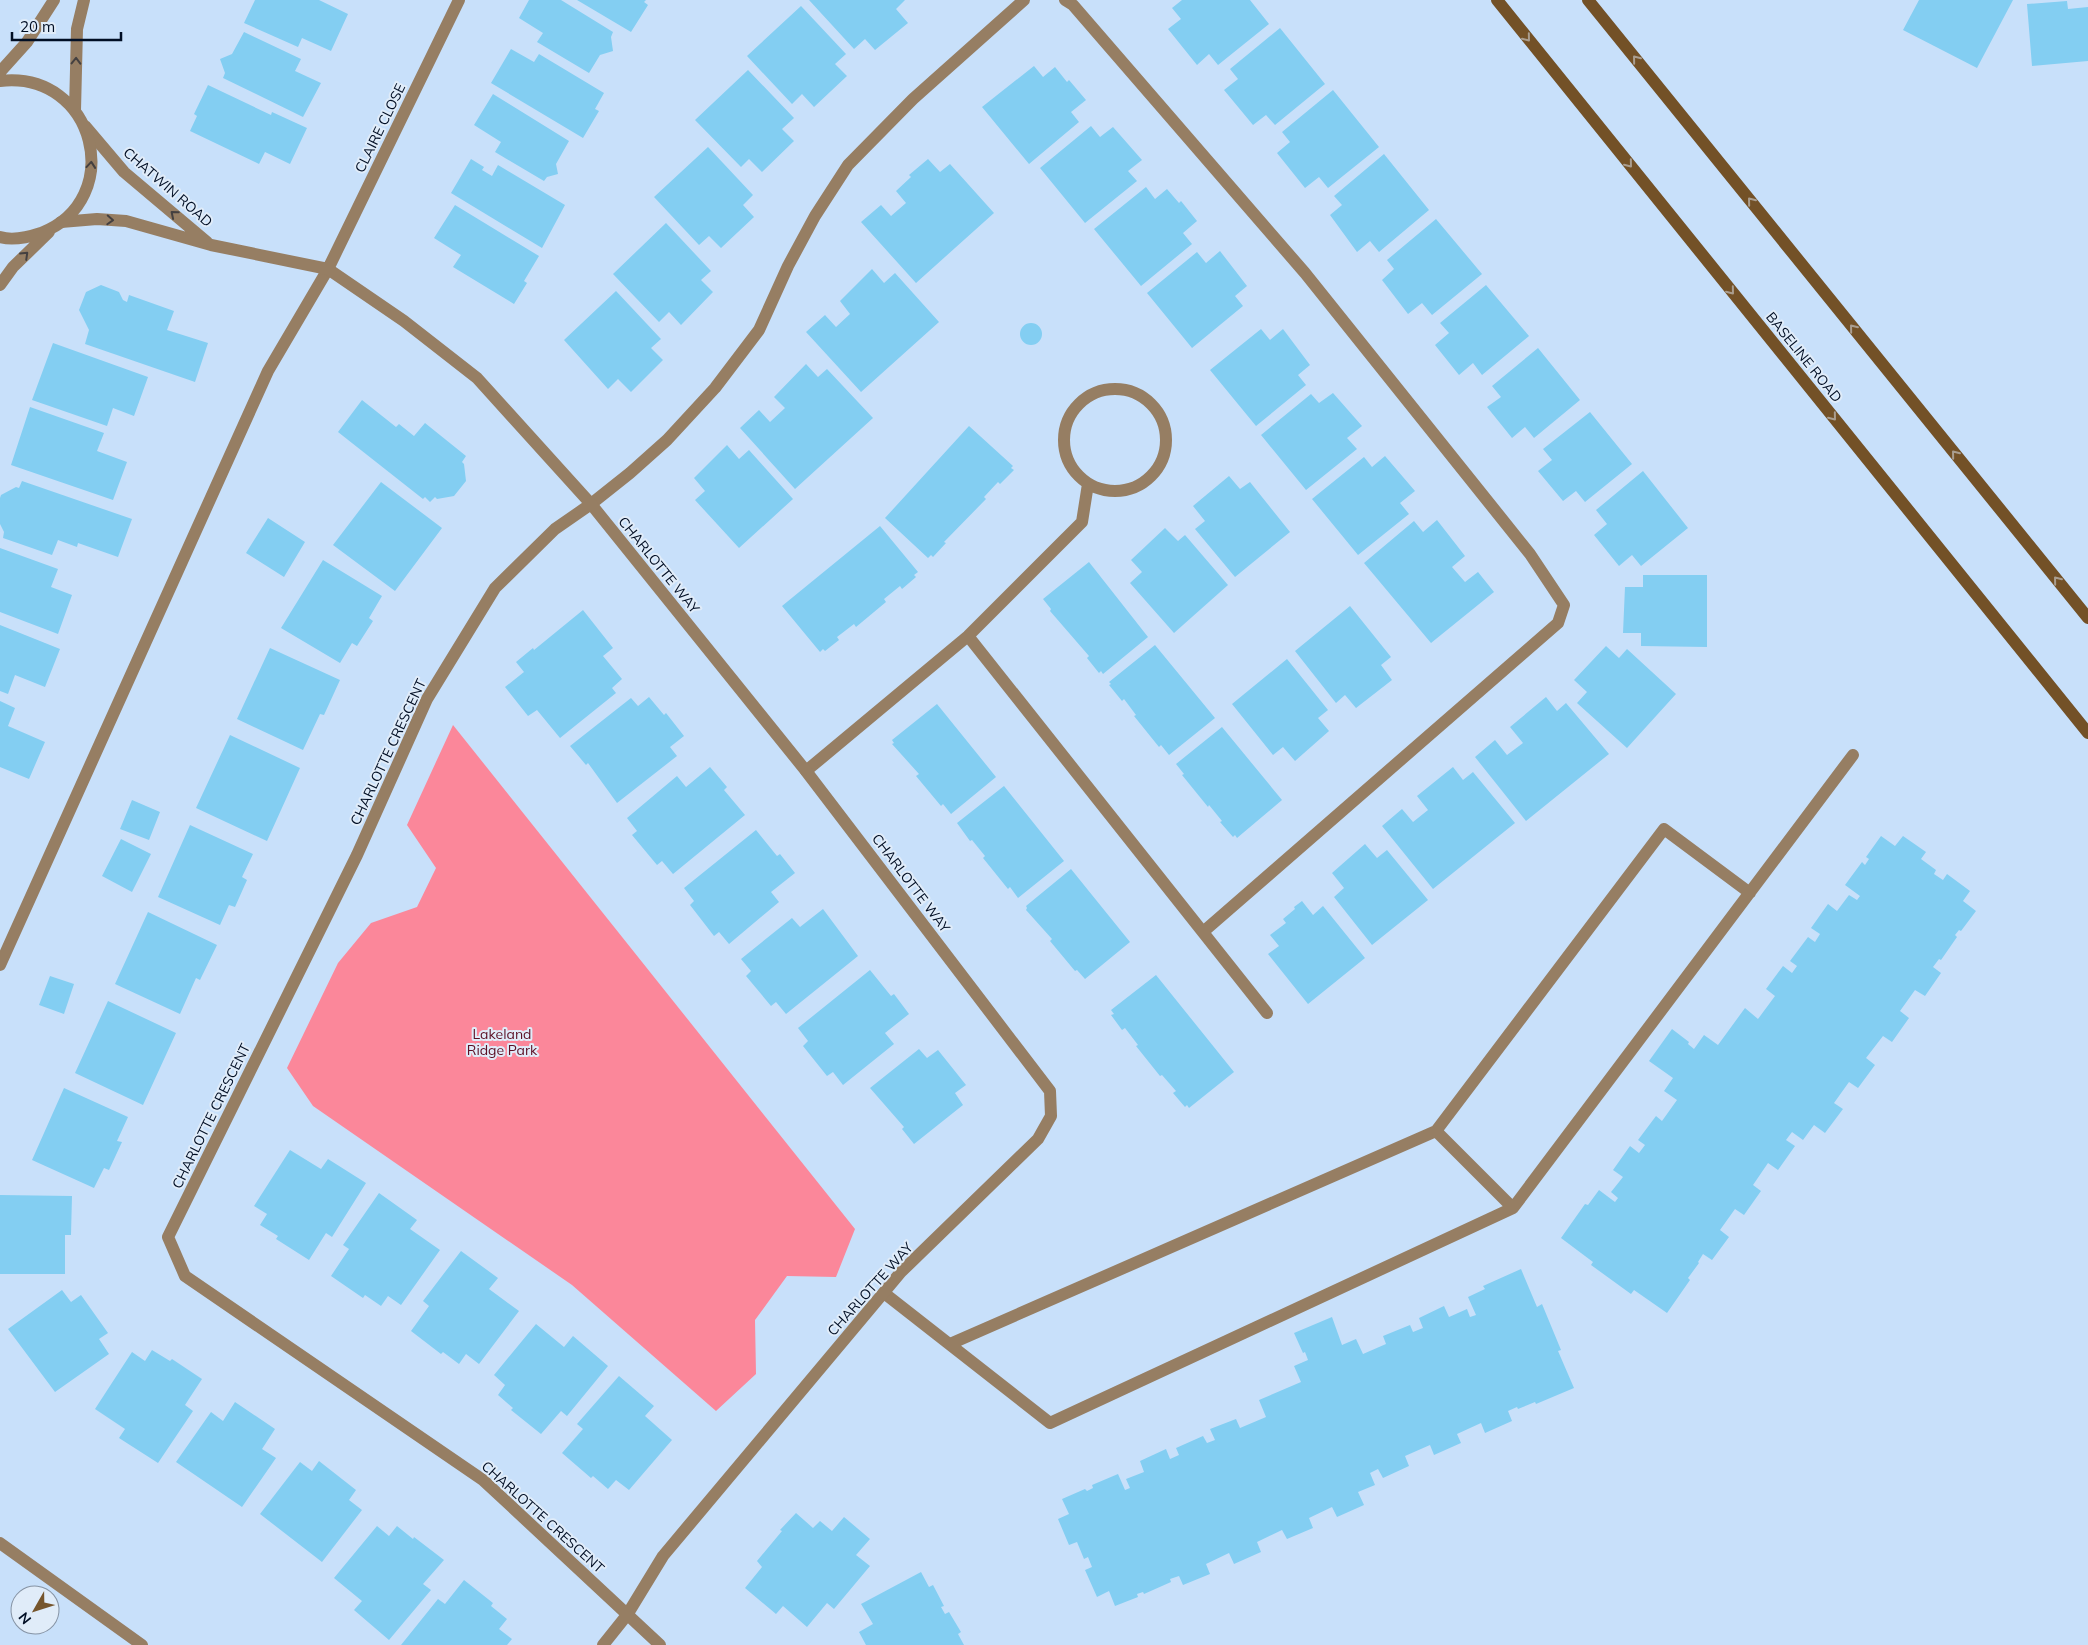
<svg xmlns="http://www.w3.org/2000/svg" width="2088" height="1645" font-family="Mulish,sans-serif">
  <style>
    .green { fill: #fb879a }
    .building { fill: #83cef2 }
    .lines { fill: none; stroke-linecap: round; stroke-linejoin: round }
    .service { stroke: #967e63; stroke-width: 12 }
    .minor { stroke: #967e63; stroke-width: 12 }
    .tertiary { stroke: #967e63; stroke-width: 12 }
    .secondary { stroke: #735127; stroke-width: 12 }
    .oneway { stroke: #aa9e90 }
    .oneway2 { stroke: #444040 }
    .labels { text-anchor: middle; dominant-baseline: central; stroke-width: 4; stroke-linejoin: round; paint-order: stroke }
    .street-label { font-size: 14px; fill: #000e24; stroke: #e0ecf9 }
    .park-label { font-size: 14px; fill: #5c0f24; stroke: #e0ecf9 }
  </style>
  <rect width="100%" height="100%" fill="#c8e0fa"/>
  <path class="green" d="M 453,725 L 855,1229 L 836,1277 L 787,1276 L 755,1320 L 756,1374 L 716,1411 L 572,1285 L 313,1106 L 287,1068 L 338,963 L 371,923 L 417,907 L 436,868 L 407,825 Z"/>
  <path class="building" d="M 255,0 L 319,0 L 348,14 L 331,51 L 302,38 L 298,47 L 244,23 Z
    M 529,0 L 561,0 L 613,32 L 611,37 L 613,51 L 600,55 L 589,73 L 537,42 L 543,33 L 519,18 Z
    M 577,0 L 646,0 L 644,2 L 648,5 L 631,32 Z
    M 809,0 L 905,0 L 896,9 L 908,23 L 875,50 L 865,39 L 854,49 Z
    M 1182,0 L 1250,0 L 1269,24 L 1218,65 L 1209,54 L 1197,65 L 1168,29 L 1181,19 L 1172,8 Z
    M 1919,0 L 2013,0 L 1977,68 L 1903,30 Z
    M 2067,1 L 2068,9 L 2088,7 L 2088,61 L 2032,66 L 2027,4 Z
    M 801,6 L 846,54 L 835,64 L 847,76 L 814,107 L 802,94 L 792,104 L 747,56 Z
    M 1280,28 L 1325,84 L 1275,125 L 1266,115 L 1253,125 L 1224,90 L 1238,79 L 1230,69 Z
    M 244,32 L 301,59 L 295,71 L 321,83 L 303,117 L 223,78 L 225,73 L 220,59 L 232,54 Z
    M 511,49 L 534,62 L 539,54 L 604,93 L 595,109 L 599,111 L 583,138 L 491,83 Z
    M 1034,66 L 1043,77 L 1055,67 L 1067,82 L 1069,80 L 1086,100 L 1071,112 L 1079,122 L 1029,164 L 982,107 Z
    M 748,70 L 794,118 L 782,129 L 794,141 L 762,172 L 749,159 L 741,167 L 695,120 Z
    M 208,85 L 271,115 L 272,112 L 307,128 L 290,164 L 265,152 L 259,164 L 190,131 L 197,116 L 194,114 Z
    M 1333,90 L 1379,147 L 1328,188 L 1319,177 L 1305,188 L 1277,153 L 1290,142 L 1282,132 Z
    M 493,94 L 569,141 L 556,164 L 558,174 L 547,177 L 544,181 L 495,152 L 501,142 L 474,125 Z
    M 1091,126 L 1100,137 L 1113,127 L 1142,160 L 1128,171 L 1137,181 L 1085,223 L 1040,168 Z
    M 708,147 L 753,195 L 743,205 L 754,217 L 721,248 L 709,236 L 699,245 L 654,197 Z
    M 1384,154 L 1429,210 L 1379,252 L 1370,241 L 1357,252 L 1330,215 L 1342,205 L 1334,196 Z
    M 471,159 L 484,167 L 482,170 L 492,176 L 498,165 L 565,205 L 542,248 L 451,193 Z
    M 928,159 L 940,172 L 950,164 L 994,213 L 916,283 L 861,222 L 881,205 L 891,216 L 906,203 L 896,191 L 911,177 L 909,175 Z
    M 1146,187 L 1155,199 L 1167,189 L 1179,203 L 1181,201 L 1197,221 L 1183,233 L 1192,244 L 1141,286 L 1094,229 Z
    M 455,205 L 539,256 L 524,281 L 527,283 L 514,304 L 453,267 L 461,255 L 434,238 Z
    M 1436,219 L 1482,274 L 1432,315 L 1422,303 L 1408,314 L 1382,280 L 1394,269 L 1387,260 Z
    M 666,223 L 711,271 L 701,280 L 713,292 L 681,325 L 669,312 L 659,322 L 613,274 Z
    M 1220,251 L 1247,286 L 1235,296 L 1243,306 L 1192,348 L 1147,293 L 1197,252 L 1206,263 Z
    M 872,269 L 884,283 L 895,273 L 939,322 L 861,392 L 806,332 L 825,315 L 836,327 L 850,314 L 840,301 Z
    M 101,285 L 119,292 L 123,300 L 127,302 L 129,295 L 174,311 L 167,330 L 208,343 L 195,382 L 85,344 L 89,330 L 79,310 L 86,292 Z
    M 1486,285 L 1529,336 L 1482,375 L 1473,363 L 1459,375 L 1435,345 L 1449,333 L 1440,323 Z
    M 616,291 L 661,339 L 651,348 L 663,360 L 631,392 L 618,379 L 608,389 L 564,340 Z
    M1020 334a11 11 0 1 1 22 0a11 11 0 1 1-22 0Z
    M 1261,329 L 1270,340 L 1283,329 L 1310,365 L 1298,375 L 1306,385 L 1256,426 L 1210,370 Z
    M 53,343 L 148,377 L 134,416 L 113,408 L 107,426 L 32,400 Z
    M 1538,348 L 1580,400 L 1534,438 L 1525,427 L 1512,438 L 1487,407 L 1501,397 L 1492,386 Z
    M 806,364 L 818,377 L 827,369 L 873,418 L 795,489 L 740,428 L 759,410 L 770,422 L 785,408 L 774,397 Z
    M 1333,393 L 1362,426 L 1347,438 L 1357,449 L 1306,490 L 1261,435 L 1311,394 L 1319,403 Z
    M 362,400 L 396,427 L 399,424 L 414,436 L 425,423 L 466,456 L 462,462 L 464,464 L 466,481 L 454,496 L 437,499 L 435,497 L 430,502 L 425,497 L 423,499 L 338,432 Z
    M 30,407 L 104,433 L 97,451 L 127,462 L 113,500 L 11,465 Z
    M 1590,412 L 1632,464 L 1585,502 L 1576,491 L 1563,501 L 1538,471 L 1552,460 L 1543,449 Z
    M 969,426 L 1013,466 L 1011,468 L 1014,470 L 1000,484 L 998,482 L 984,497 L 986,499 L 944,542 L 946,543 L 933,557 L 931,555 L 928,558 L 885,518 Z
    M 727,445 L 739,459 L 749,450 L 793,499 L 739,548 L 695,500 L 705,491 L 694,478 Z
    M 1385,456 L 1415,491 L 1400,503 L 1409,514 L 1358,555 L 1312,499 L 1364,457 L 1372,467 Z
    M 1643,471 L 1688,528 L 1641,566 L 1632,555 L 1619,566 L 1594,535 L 1607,524 L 1596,510 Z
    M 1229,476 L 1240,489 L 1250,482 L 1290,532 L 1235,577 L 1195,529 L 1205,521 L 1193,506 Z
    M 22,481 L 132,519 L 118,557 L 78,543 L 77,547 L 58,540 L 52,555 L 3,538 L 4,532 L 0,524 L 0,498 L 1,495 L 16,487 L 19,488 Z
    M 381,482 L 442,528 L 395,591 L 333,545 Z
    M 268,518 L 305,542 L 284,577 L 246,553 Z
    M 1437,520 L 1465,556 L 1452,567 L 1465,582 L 1478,572 L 1494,592 L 1431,643 L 1364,563 L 1414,521 L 1423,532 Z
    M 880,526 L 918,572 L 914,575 L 916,577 L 902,589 L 900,586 L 884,599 L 886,602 L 856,627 L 854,624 L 837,637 L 839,640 L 825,651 L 823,649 L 820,652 L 782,606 Z
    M 1165,528 L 1178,541 L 1185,535 L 1228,585 L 1174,633 L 1130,583 L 1142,572 L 1131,560 Z
    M 0,548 L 58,569 L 51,587 L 72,595 L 58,634 L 0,612 Z
    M 323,560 L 382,596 L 369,618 L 373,621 L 357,646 L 352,643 L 340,663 L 281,628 Z
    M 1089,562 L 1148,637 L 1103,674 L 1101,671 L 1099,673 L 1087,658 L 1089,656 L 1050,611 L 1051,609 L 1043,599 Z
    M 1643,575 L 1707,575 L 1707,647 L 1641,646 L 1641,633 L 1623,633 L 1625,587 L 1643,587 Z
    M 1350,606 L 1391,657 L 1381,665 L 1392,680 L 1356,708 L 1345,695 L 1336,703 L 1295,651 Z
    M 583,610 L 613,648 L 603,656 L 622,679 L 612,688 L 616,693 L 560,738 L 537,710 L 528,716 L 505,687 L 524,672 L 516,662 L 533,648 L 534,650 Z
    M 0,625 L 60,649 L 45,687 L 15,675 L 8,694 L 0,691 Z
    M 1155,645 L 1215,718 L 1169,755 L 1161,745 L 1159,747 L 1134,716 L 1136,715 L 1124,699 L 1122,701 L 1109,685 L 1111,684 L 1109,682 Z
    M 1606,646 L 1619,658 L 1627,649 L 1676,694 L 1627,748 L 1577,703 L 1587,692 L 1574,680 Z
    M 270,648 L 340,680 L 324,715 L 320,714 L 303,750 L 237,719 Z
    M 1287,659 L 1328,710 L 1318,718 L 1329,731 L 1295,761 L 1283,747 L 1273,755 L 1232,704 Z
    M 649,697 L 664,715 L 666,713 L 684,736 L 670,747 L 677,756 L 617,803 L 588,763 L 586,765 L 570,746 L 631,698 L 638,706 Z
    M 1546,697 L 1557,711 L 1566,703 L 1609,754 L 1526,821 L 1475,757 L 1495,740 L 1507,755 L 1523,743 L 1510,727 Z
    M 0,701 L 15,708 L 8,726 L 45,742 L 29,779 L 0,767 Z
    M 937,704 L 996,777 L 951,814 L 943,804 L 941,806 L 916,776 L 919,774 L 892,744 L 894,743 L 892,740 Z
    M 1222,727 L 1282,800 L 1237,838 L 1235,835 L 1233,837 L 1220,822 L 1222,821 L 1209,805 L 1208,807 L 1182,775 L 1184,774 L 1176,764 Z
    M 230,735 L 300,768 L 267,841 L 196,808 Z
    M 710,767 L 727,787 L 724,790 L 745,815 L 673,874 L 662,861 L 657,865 L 632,835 L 637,831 L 627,818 L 677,776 L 686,787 Z
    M 1453,767 L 1463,780 L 1473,772 L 1515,823 L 1433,889 L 1382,826 L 1402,809 L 1413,822 L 1428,810 L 1417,796 Z
    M 1004,786 L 1064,861 L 1018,898 L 1010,887 L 1008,889 L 983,858 L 985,856 L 972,840 L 970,841 L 957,823 Z
    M 132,800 L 160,812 L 149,840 L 120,829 Z
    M 190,825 L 253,854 L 242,877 L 247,880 L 235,907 L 229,905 L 220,925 L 158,897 Z
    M 756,830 L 777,856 L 780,854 L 795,873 L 771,892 L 779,902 L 729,944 L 719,932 L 714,936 L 690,905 L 694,901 L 684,888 Z
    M 1881,836 L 1895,846 L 1903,836 L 1926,852 L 1921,859 L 1936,870 L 1934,874 L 1943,880 L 1947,874 L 1970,891 L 1963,901 L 1976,911 L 1961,931 L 1959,930 L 1955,935 L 1957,937 L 1941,960 L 1939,959 L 1933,967 L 1941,973 L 1925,996 L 1915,990 L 1900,1011 L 1909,1018 L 1892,1042 L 1883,1036 L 1866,1058 L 1875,1065 L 1858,1088 L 1849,1082 L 1834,1103 L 1843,1109 L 1825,1133 L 1814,1125 L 1803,1140 L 1792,1132 L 1786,1140 L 1795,1146 L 1778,1170 L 1768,1163 L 1753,1185 L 1761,1191 L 1744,1215 L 1735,1209 L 1720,1230 L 1729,1237 L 1712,1260 L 1703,1254 L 1698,1262 L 1699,1263 L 1688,1278 L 1690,1280 L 1667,1313 L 1634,1290 L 1631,1294 L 1591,1265 L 1593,1262 L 1561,1238 L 1585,1204 L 1588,1205 L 1599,1190 L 1615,1202 L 1618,1198 L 1611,1192 L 1623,1177 L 1613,1170 L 1630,1146 L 1639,1153 L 1645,1145 L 1638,1140 L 1656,1116 L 1662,1121 L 1677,1100 L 1664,1091 L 1673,1078 L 1649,1061 L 1672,1029 L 1689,1042 L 1688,1044 L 1694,1049 L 1704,1035 L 1718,1045 L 1745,1008 L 1758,1019 L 1775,996 L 1766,989 L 1783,966 L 1792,973 L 1797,966 L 1790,961 L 1808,937 L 1815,942 L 1820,934 L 1811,928 L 1828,904 L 1837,911 L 1849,895 L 1857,900 L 1860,896 L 1845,885 L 1862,862 L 1865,865 L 1869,859 L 1866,857 Z
    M 121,839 L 151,854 L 132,892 L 102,876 Z
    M 1365,844 L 1377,858 L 1387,850 L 1428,900 L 1372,945 L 1334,897 L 1344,888 L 1332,873 Z
    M 1071,869 L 1130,942 L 1085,979 L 1077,970 L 1075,971 L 1050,941 L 1052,939 L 1026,910 L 1027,908 L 1026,906 Z
    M 1302,901 L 1313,915 L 1323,906 L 1365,958 L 1308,1004 L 1268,954 L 1279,946 L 1270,935 L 1286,923 L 1283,919 L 1295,909 L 1294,907 Z
    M 823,909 L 858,956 L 786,1014 L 776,1002 L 771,1006 L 746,976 L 751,971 L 741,959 L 792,918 L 800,927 Z
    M 148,912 L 217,945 L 200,980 L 196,978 L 180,1014 L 115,984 Z
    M 870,970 L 891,996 L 894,994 L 909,1014 L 885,1033 L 894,1044 L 843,1085 L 833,1072 L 827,1076 L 803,1046 L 808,1041 L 798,1028 Z
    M 1156,975 L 1234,1072 L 1189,1108 L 1187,1105 L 1185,1107 L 1173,1093 L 1176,1091 L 1162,1075 L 1160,1076 L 1136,1046 L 1138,1045 L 1125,1028 L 1122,1030 L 1111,1015 L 1114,1014 L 1111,1010 Z
    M 50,976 L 74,984 L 64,1014 L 39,1005 Z
    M 108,1001 L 176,1033 L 143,1105 L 75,1073 Z
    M 919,1049 L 927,1058 L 938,1050 L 966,1085 L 955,1093 L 963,1105 L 914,1144 L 902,1129 L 904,1127 L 870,1088 Z
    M 64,1088 L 128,1117 L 117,1141 L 122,1142 L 109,1170 L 104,1168 L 94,1188 L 32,1160 Z
    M 290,1150 L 321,1169 L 328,1159 L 366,1183 L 332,1237 L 326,1233 L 309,1260 L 276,1239 L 278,1236 L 260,1225 L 267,1214 L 254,1206 Z
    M 379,1193 L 417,1220 L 410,1229 L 440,1250 L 401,1305 L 388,1296 L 381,1306 L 365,1295 L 363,1298 L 331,1276 L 349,1249 L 343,1245 Z
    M 0,1195 L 72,1196 L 71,1235 L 65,1235 L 65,1274 L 0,1274 Z
    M 461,1251 L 498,1278 L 489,1289 L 519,1311 L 479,1364 L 466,1354 L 459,1364 L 443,1352 L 441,1354 L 411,1331 L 429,1306 L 423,1301 Z
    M 1521,1269 L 1537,1307 L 1542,1304 L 1561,1350 L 1558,1351 L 1574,1388 L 1536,1404 L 1535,1402 L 1518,1409 L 1517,1407 L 1508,1411 L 1512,1421 L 1485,1433 L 1481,1423 L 1457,1434 L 1461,1443 L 1434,1455 L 1430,1445 L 1405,1456 L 1409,1466 L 1383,1478 L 1378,1469 L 1370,1473 L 1375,1485 L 1358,1492 L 1364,1505 L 1337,1517 L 1332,1507 L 1309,1518 L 1313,1528 L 1287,1539 L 1282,1530 L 1257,1542 L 1261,1552 L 1234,1564 L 1229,1553 L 1206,1564 L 1210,1574 L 1183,1585 L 1179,1576 L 1170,1579 L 1171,1582 L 1144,1594 L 1143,1592 L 1137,1594 L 1138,1597 L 1115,1606 L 1109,1591 L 1097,1597 L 1085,1570 L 1092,1567 L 1088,1557 L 1084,1559 L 1077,1542 L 1069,1545 L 1058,1519 L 1069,1514 L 1062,1499 L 1085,1489 L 1087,1491 L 1093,1488 L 1092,1485 L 1118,1474 L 1125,1490 L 1130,1488 L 1126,1479 L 1144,1472 L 1140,1461 L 1166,1449 L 1170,1459 L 1179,1455 L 1176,1448 L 1203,1436 L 1207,1443 L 1215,1440 L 1210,1429 L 1236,1419 L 1240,1428 L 1266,1417 L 1259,1400 L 1301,1382 L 1294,1366 L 1308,1360 L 1305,1352 L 1303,1353 L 1294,1333 L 1332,1317 L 1342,1345 L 1356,1339 L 1363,1354 L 1386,1344 L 1383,1336 L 1410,1325 L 1413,1332 L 1423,1328 L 1419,1318 L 1444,1306 L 1449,1317 L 1467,1309 L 1470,1317 L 1476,1315 L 1468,1297 L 1485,1289 L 1483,1286 Z
    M 62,1290 L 71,1302 L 81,1295 L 108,1333 L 99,1339 L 109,1354 L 55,1392 L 8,1329 Z
    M 536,1324 L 564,1347 L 573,1336 L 608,1366 L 567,1416 L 561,1411 L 541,1434 L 511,1410 L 513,1408 L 498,1395 L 505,1385 L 494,1375 Z
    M 152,1350 L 170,1361 L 172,1359 L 202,1379 L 185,1405 L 193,1411 L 158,1463 L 119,1438 L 125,1429 L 95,1409 L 132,1352 L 145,1361 Z
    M 619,1376 L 654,1406 L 645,1416 L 672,1440 L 629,1490 L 616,1480 L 608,1489 L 593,1476 L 591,1478 L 562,1453 L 583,1429 L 577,1424 Z
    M 235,1402 L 275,1429 L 262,1449 L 276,1458 L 242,1507 L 176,1462 L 211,1412 L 223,1421 Z
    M 319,1461 L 356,1490 L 349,1500 L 362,1510 L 322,1562 L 260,1514 L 300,1462 L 312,1471 Z
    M 796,1513 L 813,1528 L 820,1521 L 832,1531 L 844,1517 L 870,1539 L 856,1555 L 870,1566 L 834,1609 L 827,1603 L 807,1627 L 783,1606 L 776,1614 L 745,1588 L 762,1567 L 757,1561 L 782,1531 L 780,1530 Z
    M 377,1526 L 389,1536 L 397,1526 L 413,1539 L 414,1537 L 444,1560 L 423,1584 L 431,1590 L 389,1640 L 354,1610 L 362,1601 L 334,1578 Z
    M 921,1572 L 929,1587 L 933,1585 L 944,1606 L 941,1607 L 945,1614 L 949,1612 L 961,1632 L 958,1634 L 964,1645 L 866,1645 L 859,1632 L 873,1624 L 861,1604 Z
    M 464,1580 L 493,1603 L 491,1606 L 507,1619 L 499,1629 L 512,1639 L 507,1645 L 401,1645 L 438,1599 L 445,1604 Z"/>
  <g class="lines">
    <path class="service" d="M 1065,0 L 1073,5 L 1305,273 L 1530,554 L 1564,605 L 1558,623 L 1203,932
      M1064 440a51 51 0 1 1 102 0a51 51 0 1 1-102 0Z
      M 591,504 L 630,473 L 667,440 L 715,388 L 759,330 L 788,266 L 815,216 L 848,165 L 913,99 L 1024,0
      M 968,636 L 1267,1013
      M 806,771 L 968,636 L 1082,522 L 1088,484
      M 0,965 L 268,371 L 328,269
      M 1513,1208 L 1436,1131 L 1664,829 L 1750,893
      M 884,1293 L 1050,1423 L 1513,1208 L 1853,755
      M 950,1344 L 1436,1131"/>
    <path class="minor" d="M 85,126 L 124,172 L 207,242
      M 61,222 L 97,219 L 126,221 L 211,245 L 328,269 L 404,321 L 477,378 L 591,504 L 806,771 L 1050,1091 L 1051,1116 L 1038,1139 L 901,1272 L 663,1556 L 627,1615 L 603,1645
      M 328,269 L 459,0
      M 591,504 L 555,529 L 495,588 L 427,699 L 357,855 L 168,1237 L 185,1276 L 483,1480 L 660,1645"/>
    <path class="tertiary" d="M 0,72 L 27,42 L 54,0
      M 0,81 C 96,70 127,200 41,233 C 29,237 13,241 0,237
      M 75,110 L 77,29 L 84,0
      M 0,285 L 13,267 L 49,232
      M 0,1543 L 142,1645"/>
    <path class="secondary" d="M 1497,0 L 2088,733
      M 1588,0 L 2088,618"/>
  </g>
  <defs><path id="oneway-chevron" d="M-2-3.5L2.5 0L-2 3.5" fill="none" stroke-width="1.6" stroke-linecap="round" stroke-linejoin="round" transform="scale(1.25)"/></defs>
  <g class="oneway">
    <use href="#oneway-chevron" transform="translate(1527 38) rotate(51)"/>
    <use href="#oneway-chevron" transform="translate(1636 59) rotate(-129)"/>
    <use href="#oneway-chevron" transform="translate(1629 164) rotate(51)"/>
    <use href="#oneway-chevron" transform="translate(1751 201) rotate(-129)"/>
    <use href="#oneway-chevron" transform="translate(1731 291) rotate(51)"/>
    <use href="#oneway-chevron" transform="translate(1853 328) rotate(-129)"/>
    <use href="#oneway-chevron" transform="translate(1833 417) rotate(51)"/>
    <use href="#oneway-chevron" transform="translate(1955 454) rotate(-129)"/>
    <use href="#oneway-chevron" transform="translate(2057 580) rotate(-129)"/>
  </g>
  <g class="oneway2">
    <use href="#oneway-chevron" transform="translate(76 61) rotate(-89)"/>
    <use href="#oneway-chevron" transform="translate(91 165) rotate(-85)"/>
    <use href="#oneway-chevron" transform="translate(174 214) rotate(-140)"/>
    <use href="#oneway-chevron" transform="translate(110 220) rotate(3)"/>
    <use href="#oneway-chevron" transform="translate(25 255) rotate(-44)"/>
  </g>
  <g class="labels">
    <g class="street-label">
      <text transform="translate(380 128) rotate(-64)">CLAIRE CLOSE</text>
      <text transform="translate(168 187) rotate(41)">CHATWIN ROAD</text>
      <text transform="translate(1804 357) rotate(51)">BASELINE ROAD</text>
      <text transform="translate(659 565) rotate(51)">CHARLOTTE WAY</text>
      <text transform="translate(388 752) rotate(-65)">CHARLOTTE CRESCENT</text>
      <text transform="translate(911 883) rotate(53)">CHARLOTTE WAY</text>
      <text transform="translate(211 1116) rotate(-64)">CHARLOTTE CRESCENT</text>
      <text transform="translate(870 1289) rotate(-48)">CHARLOTTE WAY</text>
      <text transform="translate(543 1517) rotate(42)">CHARLOTTE CRESCENT</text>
    </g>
    <g class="park-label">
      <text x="502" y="1034">Lakeland<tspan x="502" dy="16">Ridge Park</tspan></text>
    </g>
  </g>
  <g transform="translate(35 1610) rotate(231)"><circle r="24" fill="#e0ecf9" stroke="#8693a4"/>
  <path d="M0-4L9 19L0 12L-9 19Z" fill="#76552c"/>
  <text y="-8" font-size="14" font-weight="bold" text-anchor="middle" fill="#000e24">N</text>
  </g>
  <path d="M12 32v8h109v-8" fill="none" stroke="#000e24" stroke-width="2.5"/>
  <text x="20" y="32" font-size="15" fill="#000e24" stroke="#e0ecf9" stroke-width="4" paint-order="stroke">20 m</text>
</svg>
